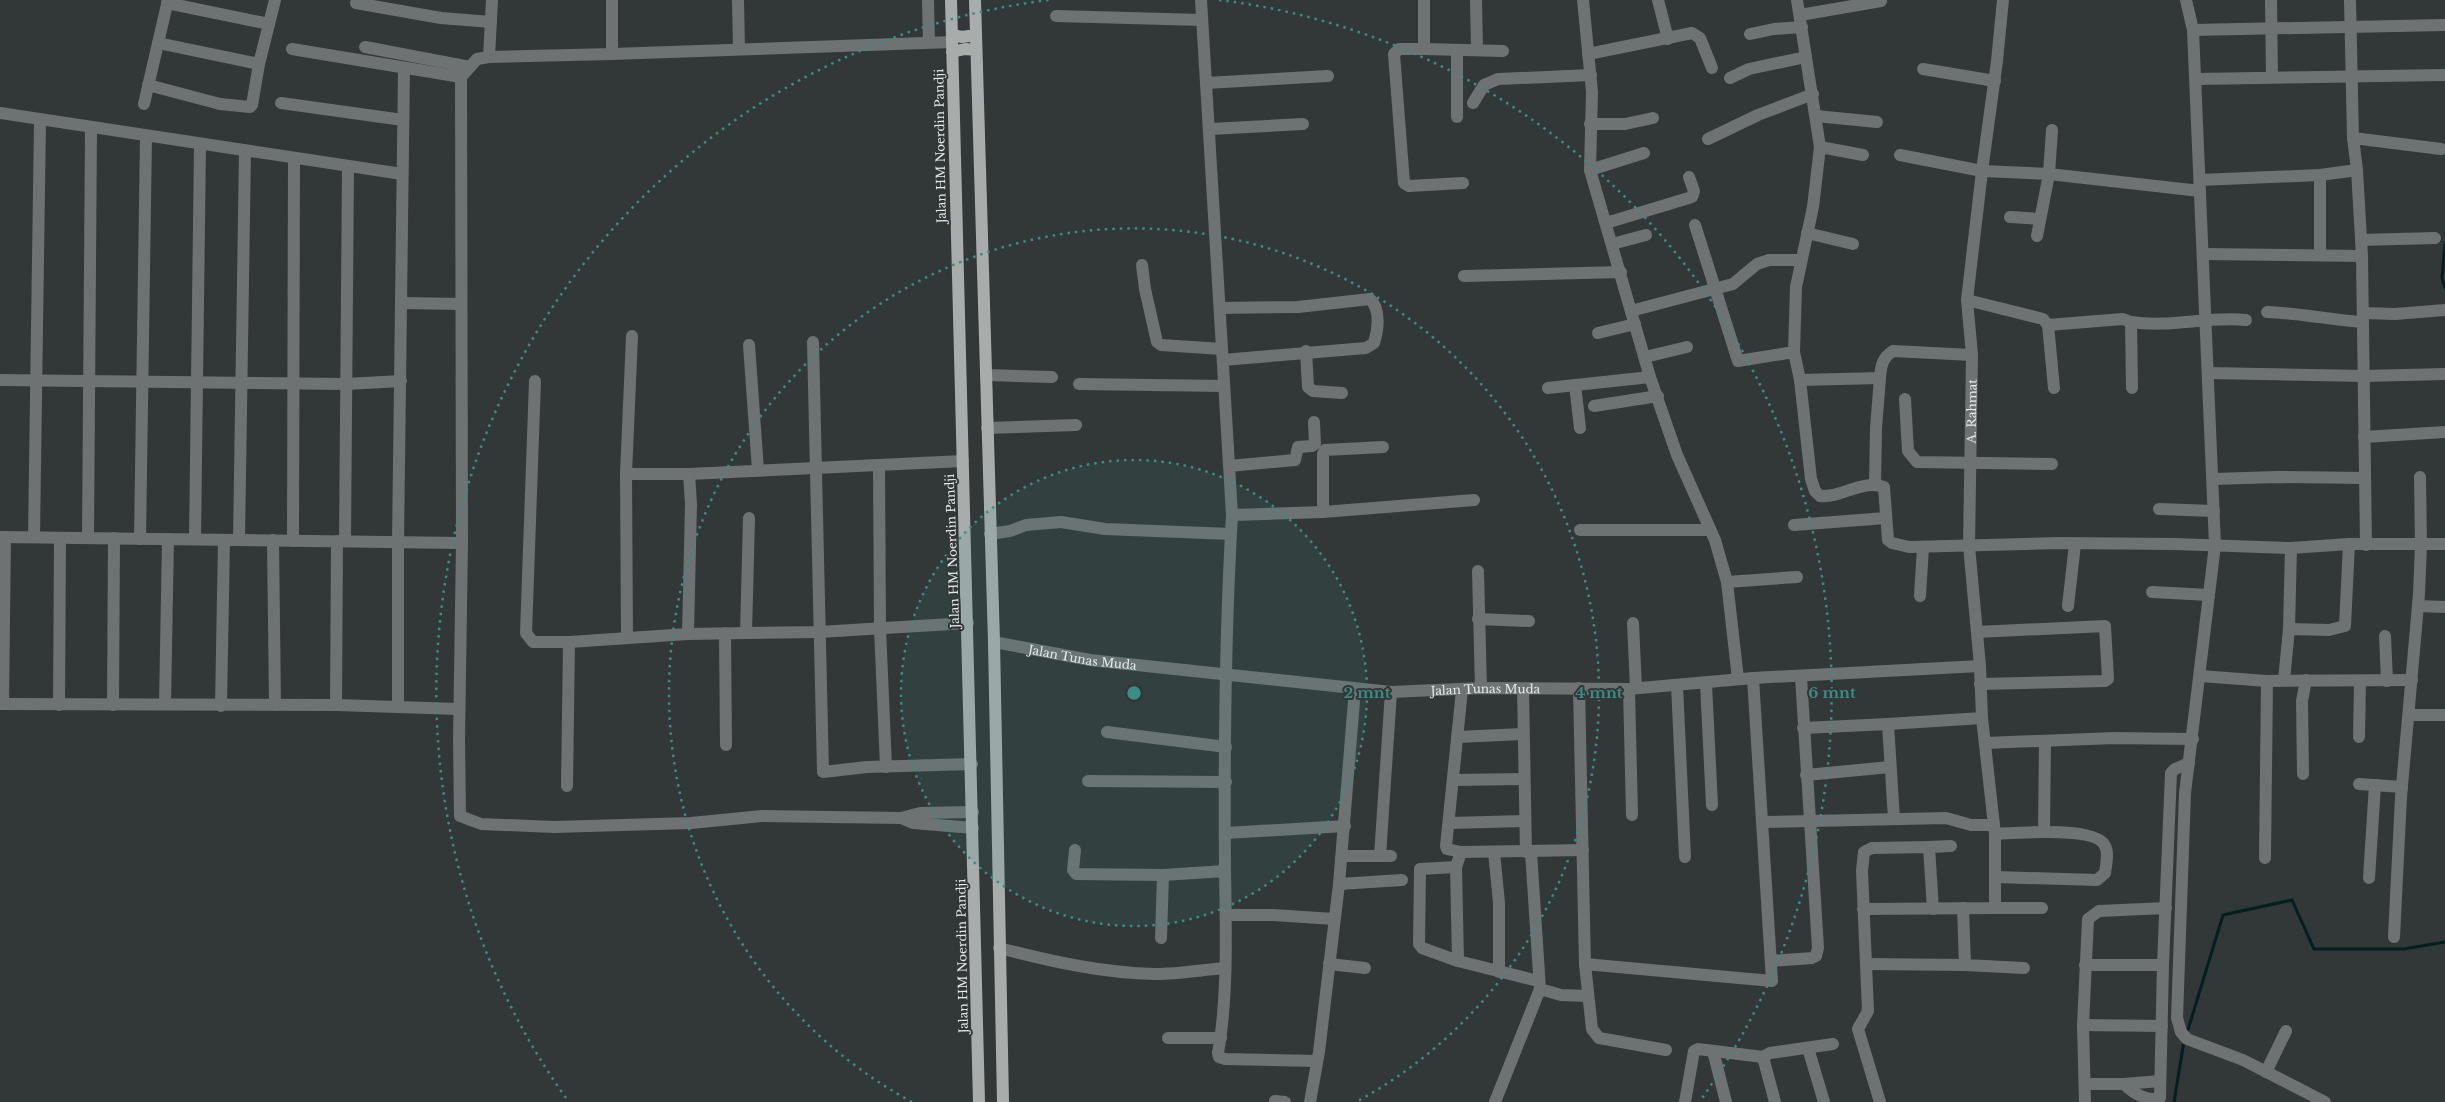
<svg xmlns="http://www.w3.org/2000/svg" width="2445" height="1102" font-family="'Libre Baskerville',serif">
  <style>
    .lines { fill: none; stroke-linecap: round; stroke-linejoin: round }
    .stream { stroke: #02201f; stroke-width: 3 }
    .minor { stroke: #6f7272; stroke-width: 12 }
    .major { stroke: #a8adac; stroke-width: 12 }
    .ring { fill: none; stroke: #3a8d86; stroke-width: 2.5; stroke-dasharray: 2.5 5 }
    .labels { text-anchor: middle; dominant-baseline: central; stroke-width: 4; stroke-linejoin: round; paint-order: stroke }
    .street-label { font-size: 12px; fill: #e5e8e8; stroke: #323737 }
    .centre { fill: #3a8d86; stroke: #323737; stroke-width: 2.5 }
    .ring-label { font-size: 15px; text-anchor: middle; font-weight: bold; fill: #3a8d86; stroke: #323737; stroke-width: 4; stroke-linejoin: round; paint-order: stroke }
  </style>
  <rect width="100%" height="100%" fill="#323737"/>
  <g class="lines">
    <path class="stream" d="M 2445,244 L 2442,278 L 2445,288
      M 2187,1033 L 2223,915 L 2292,900 L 2314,949 L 2404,949 L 2445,942
      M 2174,1102 L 2184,1041"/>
    <g class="minor">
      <path d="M 612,0 L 612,54 L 489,57 L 477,59 L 461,77 L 462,543 L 459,740 L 460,816 L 481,824 L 554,827 L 691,823 L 762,816 L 901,818 L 920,813 L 973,812"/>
      <path d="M 738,0 L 739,49"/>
      <path d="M 928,0 L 929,42"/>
      <path d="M 1201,0 L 1232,515 C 1225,634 1224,753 1225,871 C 1226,928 1228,997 1218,1053 L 1219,1057 L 1225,1059 L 1317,1061"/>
      <path d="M 1424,0 L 1424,49 L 1399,49 L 1394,54 L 1404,183 L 1409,186 L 1463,183"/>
      <path d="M 1476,0 L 1477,49"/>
      <path d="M 1583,0 L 1592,92 L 1590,170 L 1650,377 L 1677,455 L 1715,540 L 1727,582 L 1738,679"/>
      <path d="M 1658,0 L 1668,39"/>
      <path d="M 1797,0 L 1820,147 L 1813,207 L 1796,287 L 1794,352 L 1800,380 L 1811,479 L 1815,491 L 1820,496 C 1841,498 1863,479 1884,487 L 1888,540 L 1892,543 L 1909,547 L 2059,543 L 2175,544 L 2291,548 L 2349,544 L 2445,544"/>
      <path d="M 2186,0 L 2193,30 L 2215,545 L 2185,793 L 2177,1018 L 2181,1032 L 2187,1039 L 2243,1060 L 2325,1102"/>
      <path d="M 2271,0 L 2272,77"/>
      <path d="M 2350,0 L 2353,138 L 2357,170 L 2362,256 L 2366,545"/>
      <path d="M 167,3 L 269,24"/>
      <path d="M 356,3 L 441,18 L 491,22"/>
      <path d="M 1800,15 L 1881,1"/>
      <path d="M 1056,16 L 1202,20"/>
      <path d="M 2193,30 L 2445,25"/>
      <path d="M 1750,34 L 1774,29 L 1802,27"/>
      <path d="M 158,43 L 259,64"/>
      <path d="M 365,47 L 470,67"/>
      <path d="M 292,49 L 461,77"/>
      <path d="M 1424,49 L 1503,51"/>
      <path d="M 612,54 L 952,42"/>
      <path d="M 1588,54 L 1692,33 L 1700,38 L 1712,68"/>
      <path d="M 489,57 L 492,0"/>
      <path d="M 1923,69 L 1995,81"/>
      <path d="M 1730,78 L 1749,69 L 1806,57"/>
      <path d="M 2196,79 L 2445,75"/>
      <path d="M 1206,83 L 1328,76"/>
      <path d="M 148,85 L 220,104 L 250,107 L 252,105 L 259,64 L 275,0"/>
      <path d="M 281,103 L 403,120"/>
      <path d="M 1473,103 L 1484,85 L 1498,79 L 1591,75"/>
      <path d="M 144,104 L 168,0"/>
      <path d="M 0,113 L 402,174"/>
      <path d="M 1816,116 L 1877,122"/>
      <path d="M 1457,117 L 1457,50"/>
      <path d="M 1590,124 L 1625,124 L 1653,118"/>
      <path d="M 1210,129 L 1303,124"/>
      <path d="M 2353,138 L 2441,149"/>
      <path d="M 1708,139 L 1758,115 L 1813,94"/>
      <path d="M 1820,147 L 1863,155"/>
      <path d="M 1900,155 L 1982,171 L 2049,174 L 2200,191"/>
      <path d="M 1590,170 L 1644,153"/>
      <path d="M 2320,175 L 2320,255"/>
      <path d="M 2200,180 L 2320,175 L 2357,170"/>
      <path d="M 2010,217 L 2040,219"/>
      <path d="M 1606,223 L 1692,197 L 1694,191 L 1689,177"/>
      <path d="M 1695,225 L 1738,361 L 1794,352"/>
      <path d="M 1807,233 L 1853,244"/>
      <path d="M 2037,236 L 2049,174 L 2052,130"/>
      <path d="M 2361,240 L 2435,238"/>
      <path d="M 1612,244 L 1646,235"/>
      <path d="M 2203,254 L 2362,256"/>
      <path d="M 1142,265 L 1145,289 L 1157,342 L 1161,345 L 1222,349"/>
      <path d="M 1464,276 L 1621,272"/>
      <path d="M 1967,300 L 2043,319 L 2048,325 L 2054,388"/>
      <path d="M 401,303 L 460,304"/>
      <path d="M 1220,308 L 1298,307 L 1370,299 C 1381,309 1378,331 1374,343 L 1366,348 L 1223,360"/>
      <path d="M 1631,311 L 1733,284 L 1757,264 L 1769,260 L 1801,260"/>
      <path d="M 2267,312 C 2300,313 2330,320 2363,322"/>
      <path d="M 2363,313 L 2395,314 L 2445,310"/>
      <path d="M 2048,325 L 2123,319 L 2131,322"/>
      <path d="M 1598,333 L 1635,324"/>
      <path d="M 813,342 L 823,772 L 867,767 L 972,764"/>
      <path d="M 749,345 L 758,470"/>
      <path d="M 1306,351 L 1308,387 L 1313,391 L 1342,393"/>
      <path d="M 1645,357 L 1687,347"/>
      <path d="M 2208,373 L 2363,376 L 2445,374"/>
      <path d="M 986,375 L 1052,377"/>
      <path d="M 0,380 L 346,384 L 401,381"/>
      <path d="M 1800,380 L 1880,378 C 1881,366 1882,358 1893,351 L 1972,355"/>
      <path d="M 535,381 L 526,633 L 533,642 L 569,642"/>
      <path d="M 1079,384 L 1224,386"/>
      <path d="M 1575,385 L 1580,428"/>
      <path d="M 1548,388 L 1650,377"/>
      <path d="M 2132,388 L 2131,322 C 2169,328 2208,316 2246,320"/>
      <path d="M 1905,399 L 1908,451 L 1917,462 L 2052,464"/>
      <path d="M 1594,406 L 1658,396"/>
      <path d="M 987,428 L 1076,425"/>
      <path d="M 2364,437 L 2445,432"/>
      <path d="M 879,465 L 880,628 L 886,767"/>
      <path d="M 1229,466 L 1295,460 L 1298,447 L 1312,446 L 1315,444 L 1314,422"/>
      <path d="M 626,474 L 689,474 L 963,461"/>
      <path d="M 2213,479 L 2277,477 L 2365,478"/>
      <path d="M 1875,485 L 1876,428 L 1880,378"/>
      <path d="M 2159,509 L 2214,511"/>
      <path d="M 1323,512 L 1323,454 L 1325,450 L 1383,447"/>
      <path d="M 1232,515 L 1323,512 L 1474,500"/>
      <path d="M 1794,525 L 1886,518"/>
      <path d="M 1580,530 L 1710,530"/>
      <path d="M 990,534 L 1010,531 L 1026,525 L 1061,522 L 1105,529 L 1231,534"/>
      <path d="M 0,537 L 462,543"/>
      <path d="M 34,537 L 40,121"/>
      <path d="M 88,538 L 91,129"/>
      <path d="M 140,539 L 146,137"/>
      <path d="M 195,539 L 200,145"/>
      <path d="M 239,540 L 245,151"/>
      <path d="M 273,540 L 275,705"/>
      <path d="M 293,541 L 294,158"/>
      <path d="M 345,541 L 348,166"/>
      <path d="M 1478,571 L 1481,688"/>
      <path d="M 1727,582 L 1797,577"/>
      <path d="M 2152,592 L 2209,595"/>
      <path d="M 1920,596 L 1923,547"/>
      <path d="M 2068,606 L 2075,544"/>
      <path d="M 2418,606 L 2445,607"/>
      <path d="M 1478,619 L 1529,621"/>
      <path d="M 1633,623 L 1636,688"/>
      <path d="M 2289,629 L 2329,630 L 2345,626 L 2349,544"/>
      <path d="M 1977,632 L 2105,626 L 2108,679 L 2105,681 L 1980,684"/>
      <path d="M 725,633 L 726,745"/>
      <path d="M 746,633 L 749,518"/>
      <path d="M 688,634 L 691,504 L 689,474"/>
      <path d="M 2385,636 L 2387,681"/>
      <path d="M 627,638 L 626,474 L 632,336"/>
      <path id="s1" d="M 994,642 L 1090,660 L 1391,692 L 1481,688 L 1629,689 L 1753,678 L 1980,666"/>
      <path d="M 2200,676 L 2267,681 L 2412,680"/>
      <path d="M 2284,680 L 2289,629 L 2291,548"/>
      <path d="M 1706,684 L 1712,805"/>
      <path d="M 1677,685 L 1685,857"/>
      <path d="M 1579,688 L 1585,964 L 1592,1029 L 1599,1038 L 1666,1050"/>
      <path d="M 1523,689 L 1526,852"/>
      <path d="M 1629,689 L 1632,815"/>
      <path d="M 0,704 L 336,705 L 459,709"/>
      <path d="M 3,704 L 5,537"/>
      <path d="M 165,704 L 168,539"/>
      <path d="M 59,705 L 60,538"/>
      <path d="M 113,705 L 114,538"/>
      <path d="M 336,705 L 337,541"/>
      <path d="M 221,706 L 224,540"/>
      <path d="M 398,706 L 398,542 L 404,68"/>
      <path d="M 2409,715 L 2445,715"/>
      <path d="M 1888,724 L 1982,718"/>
      <path d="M 1803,728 L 1888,724 L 1894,819"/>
      <path d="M 1107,732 L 1226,747"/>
      <path d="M 1457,737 L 1523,734"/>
      <path d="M 2359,737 L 2360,681"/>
      <path d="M 1985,743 L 2114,738 L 2193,739"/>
      <path d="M 2303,774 L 2302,701 L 2306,680"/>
      <path d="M 1806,775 L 1890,767"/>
      <path d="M 1453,780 L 1524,779"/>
      <path d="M 1088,781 L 1226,782"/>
      <path d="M 2359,784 L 2402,787"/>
      <path d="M 567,786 L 569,642 L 688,634 L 819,632 L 968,623"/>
      <path d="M 901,818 L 913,823 L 973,828"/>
      <path d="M 1763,822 L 1946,818 L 1971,825 L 1992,825"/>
      <path d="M 1449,823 L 1525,821"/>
      <path d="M 2044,832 L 2045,741"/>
      <path d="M 1226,833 L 1345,826"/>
      <path d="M 1995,834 C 2015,833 2097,826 2105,846 C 2109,853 2106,865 2105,873 L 2097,880 L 1996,877"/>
      <path d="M 1929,847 L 1951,846"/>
      <path d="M 1075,850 L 1073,870 L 1076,874 L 1163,875 L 1225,871"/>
      <path d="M 1461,852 L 1447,849 L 1446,846 L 1462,690"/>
      <path d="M 1494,852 L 1499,903 L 1499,972"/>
      <path d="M 1531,852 L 1540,989 L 1561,995 L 1588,996"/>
      <path d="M 1342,856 L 1391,856"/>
      <path d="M 1380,856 L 1391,692"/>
      <path d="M 2265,858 L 2267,681"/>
      <path d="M 1456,867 L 1420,869 L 1419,944 L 1422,948 L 1458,961 L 1538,981"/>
      <path d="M 2369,878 L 2375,785"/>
      <path d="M 1339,884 L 1402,880"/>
      <path d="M 1963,908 L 1965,965 L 2024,968"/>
      <path d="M 1995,908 L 2042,908"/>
      <path id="s2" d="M 1863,909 L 1995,908 L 1995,834 L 1982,718 L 1980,666 L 1969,546 L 1972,355 L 1967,300 L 1982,171 L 1997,61 L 2003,0"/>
      <path d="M 1227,915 L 1273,915 L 1334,919"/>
      <path d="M 2394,937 L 2401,797 L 2419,594 L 2421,545 L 2420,477"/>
      <path d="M 1161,938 L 1163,875"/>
      <path d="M 999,948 C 1050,961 1102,973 1155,974 C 1178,974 1201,970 1224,968"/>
      <path d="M 1458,961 L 1456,867 L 1461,852 L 1583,850"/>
      <path d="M 1771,961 L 1812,958 L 1816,956 L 1818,948 L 1801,677"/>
      <path d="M 1329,964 L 1365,968"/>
      <path d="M 1585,964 L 1772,981 L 1753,678"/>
      <path d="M 1866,964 L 1965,965"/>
      <path d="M 2085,965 L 2163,965"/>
      <path d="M 2083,1025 L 2162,1026"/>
      <path d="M 1168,1038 L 1221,1038"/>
      <path d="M 1808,1048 L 1824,1102"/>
      <path d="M 1713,1051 L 1726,1102"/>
      <path d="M 1763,1057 L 1775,1102"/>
      <path d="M 2266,1072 L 2286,1031"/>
      <path d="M 2086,1084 L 2124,1084 L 2160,1081"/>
      <path d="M 2124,1084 C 2133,1093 2147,1102 2160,1098 L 2163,965 L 2171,773 L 2175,769 L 2189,763"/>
      <path d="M 1275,1101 L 1285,1102"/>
      <path d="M 1310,1102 L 1319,1052 L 1339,884 L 1355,689"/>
      <path d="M 1495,1102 L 1540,989"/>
      <path d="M 1685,1102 L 1694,1051 L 1698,1049 L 1763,1057 L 1770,1053 L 1833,1044"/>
      <path d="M 1880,1102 L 1858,1029 L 1868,1011 L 1862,871 L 1864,852 L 1872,848 L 1929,847 L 1933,909"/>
      <path d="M 2085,1102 L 2083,1025 L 2088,919 L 2099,911 L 2166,908"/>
    </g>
    <path class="major" d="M 951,0 L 979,1102
      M 975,0 L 994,642 L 1003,1102
      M 952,35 L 962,37 L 976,35
      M 952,52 L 965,49 L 976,50"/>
  </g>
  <circle cx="1134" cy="693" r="233" fill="#3a8d86" fill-opacity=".12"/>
  <g class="ring">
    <circle cx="1134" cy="693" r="233"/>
    <path d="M912 1102A465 465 0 1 1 1356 1102"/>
    <path d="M566 1098A698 698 0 0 1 1049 0M1219 0A698 698 0 0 1 1702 1098"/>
  </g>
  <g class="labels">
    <g class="street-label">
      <text transform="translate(940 146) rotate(-91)">Jalan HM Noerdin Pandji</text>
      <text stroke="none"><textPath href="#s2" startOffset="630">A. Rahmat</textPath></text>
      <text transform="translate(952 551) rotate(-92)">Jalan HM Noerdin Pandji</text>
      <text stroke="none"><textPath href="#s1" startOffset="90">Jalan Tunas Muda</textPath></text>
      <text stroke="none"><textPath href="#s1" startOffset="495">Jalan Tunas Muda</textPath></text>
      <text transform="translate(962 956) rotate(-91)">Jalan HM Noerdin Pandji</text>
    </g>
  </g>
  <circle cx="1134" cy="693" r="8" class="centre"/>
  <g class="ring-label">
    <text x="1367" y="698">2 mnt</text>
    <text x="1599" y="698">4 mnt</text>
    <text x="1832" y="698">6 mnt</text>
  </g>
</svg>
